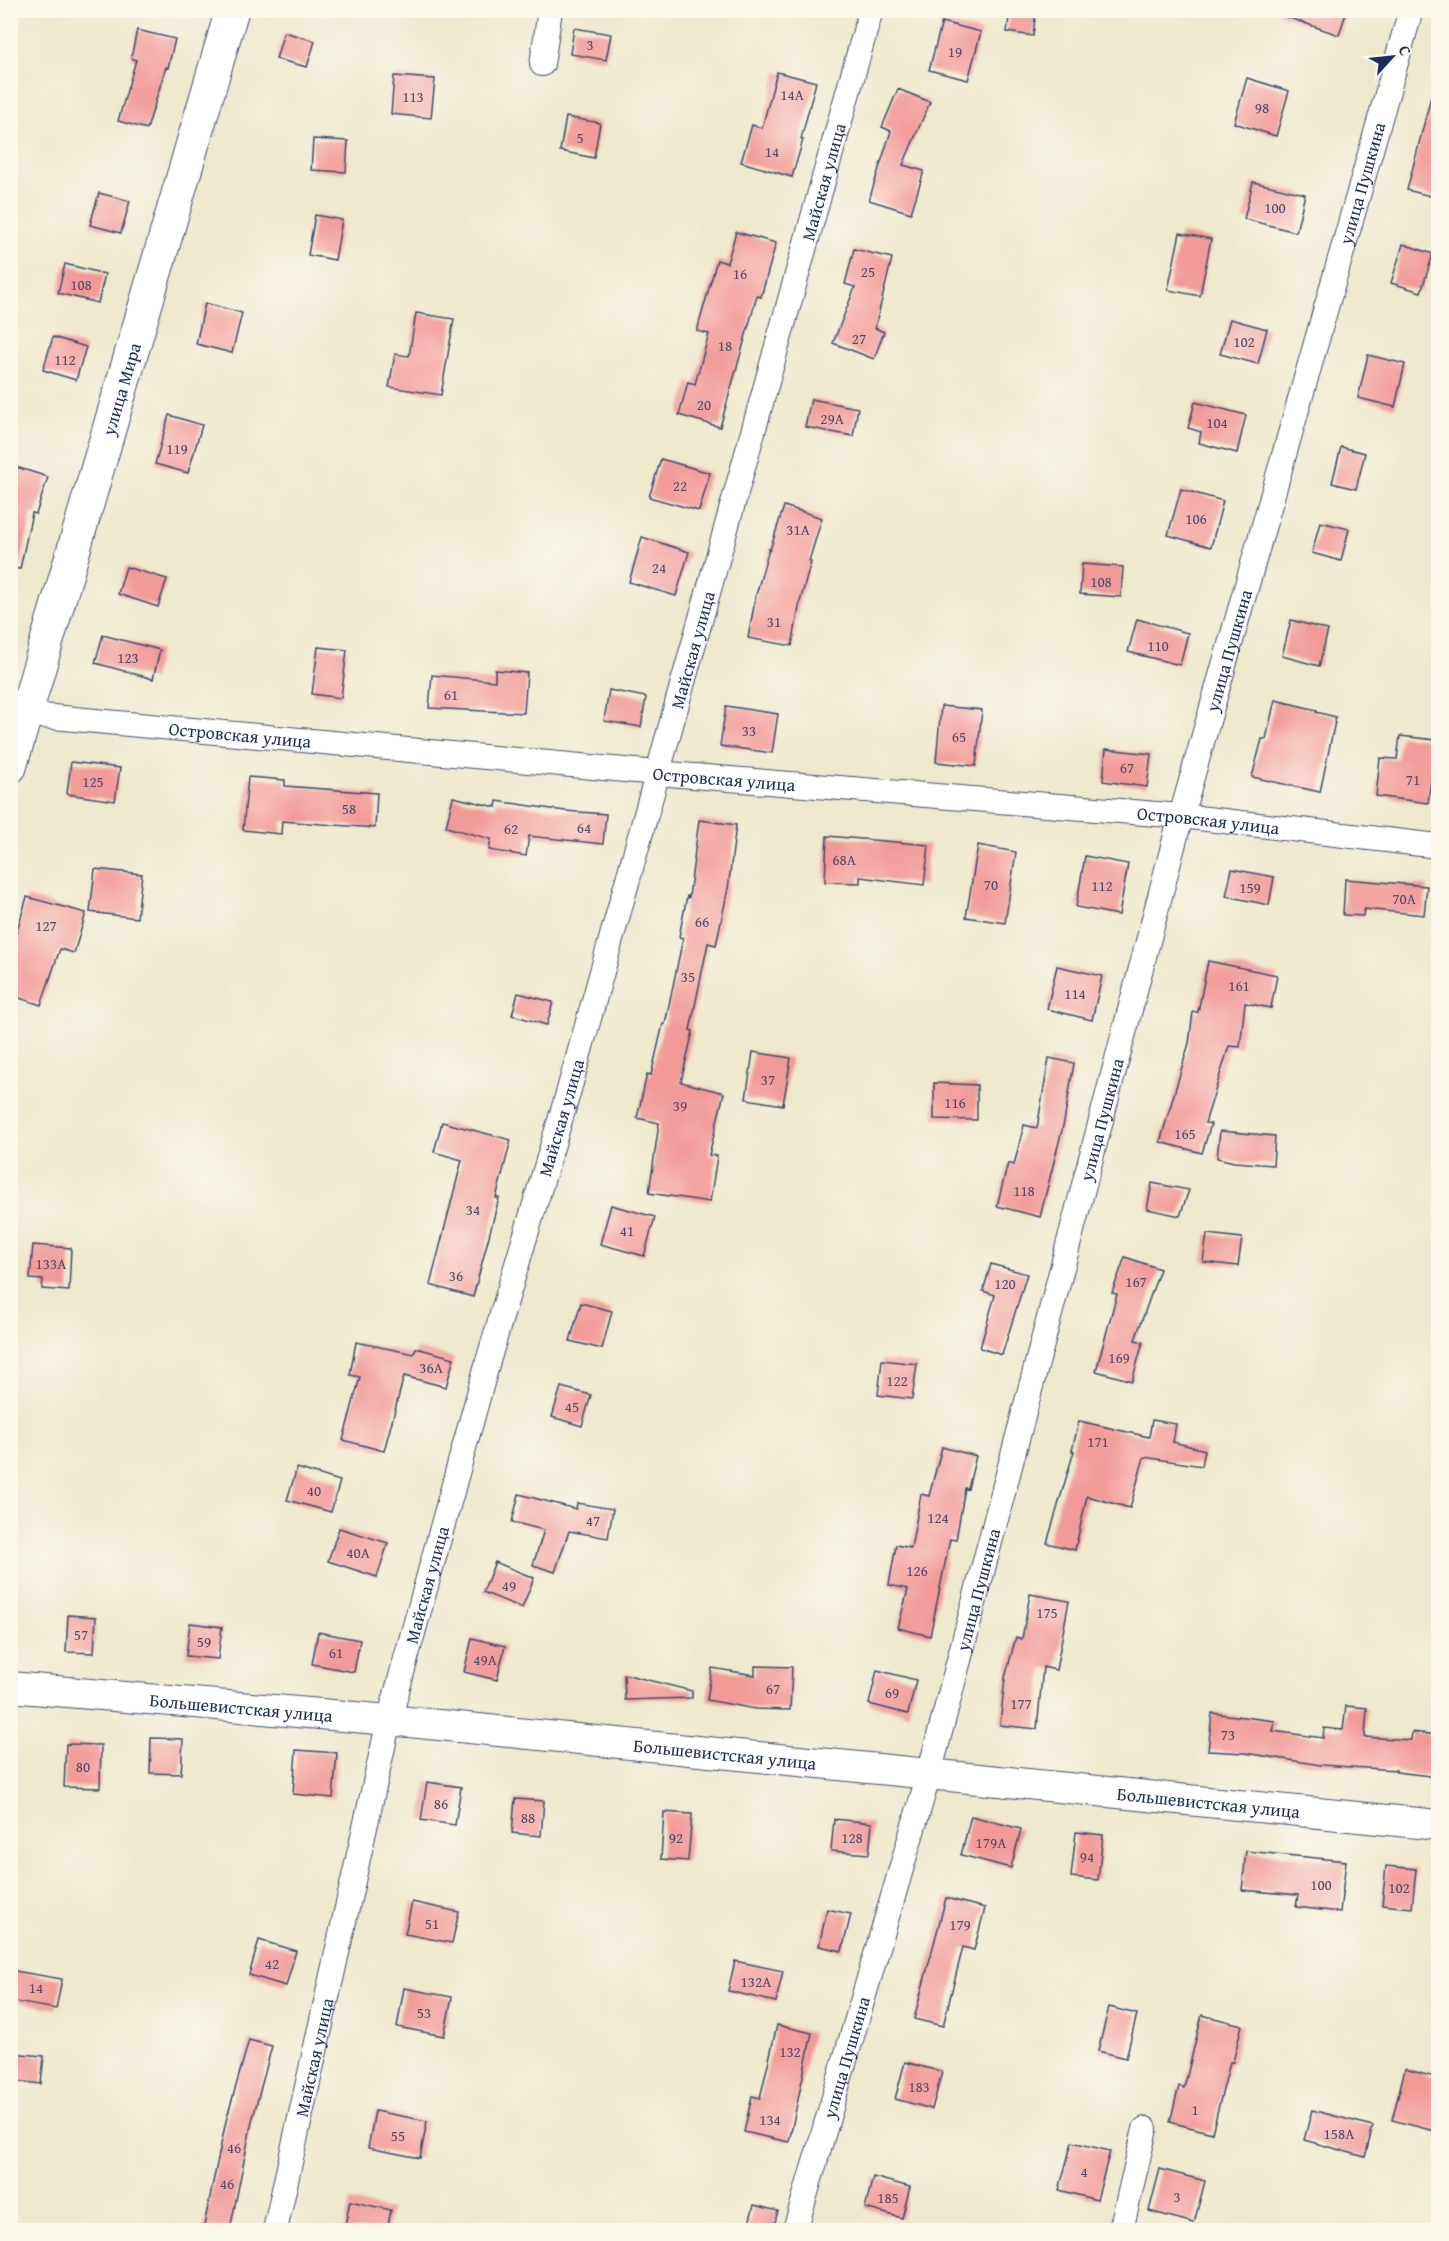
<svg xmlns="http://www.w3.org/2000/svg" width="1449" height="2241" font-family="'Gentium Book Plus',serif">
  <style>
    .building { fill: #f29a98 }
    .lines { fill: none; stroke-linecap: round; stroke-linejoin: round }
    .minor-casing { stroke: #3b4b6e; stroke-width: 26 }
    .tertiary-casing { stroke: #3b4b6e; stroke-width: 32 }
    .secondary-casing { stroke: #3b4b6e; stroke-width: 35 }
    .minor { stroke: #fff; stroke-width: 24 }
    .tertiary { stroke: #fff; stroke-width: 30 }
    .secondary { stroke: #fff; stroke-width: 33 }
    .labels { text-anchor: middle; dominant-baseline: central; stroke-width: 6; stroke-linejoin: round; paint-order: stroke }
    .number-label { font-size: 15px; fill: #514a6c }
    .street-label { font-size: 18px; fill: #1b2f5e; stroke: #fbf7ec }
  </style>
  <rect width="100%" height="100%" fill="#fbf7ec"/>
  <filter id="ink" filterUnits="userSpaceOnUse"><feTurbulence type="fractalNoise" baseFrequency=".0167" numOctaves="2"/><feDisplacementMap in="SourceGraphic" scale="12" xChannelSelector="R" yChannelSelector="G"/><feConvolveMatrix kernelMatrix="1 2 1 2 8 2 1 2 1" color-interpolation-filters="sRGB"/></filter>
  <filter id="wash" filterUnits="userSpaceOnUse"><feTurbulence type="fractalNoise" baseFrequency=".008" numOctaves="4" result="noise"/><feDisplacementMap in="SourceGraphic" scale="24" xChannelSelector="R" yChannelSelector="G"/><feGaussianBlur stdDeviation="1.35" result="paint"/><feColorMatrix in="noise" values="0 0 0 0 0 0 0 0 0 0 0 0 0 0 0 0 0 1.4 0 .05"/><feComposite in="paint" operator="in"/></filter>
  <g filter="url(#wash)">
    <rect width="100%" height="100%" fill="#eee8cc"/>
    <g id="blocks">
      <path class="building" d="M 1010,10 L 1036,10 L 1033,36 L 1007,32 Z
        M 1279,10 L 1347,10 L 1339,35 L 1278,14 Z
        M 942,22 L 981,32 L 968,80 L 929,70 Z
        M 574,28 L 611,34 L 606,60 L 570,54 Z
        M 137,30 L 175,39 L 168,68 L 166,67 L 147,129 L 118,121 L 136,60 L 131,58 Z
        M 284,32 L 315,41 L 307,67 L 276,59 Z
        M 777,72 L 816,82 L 801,139 L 803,140 L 792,177 L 741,162 L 752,125 L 762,128 Z
        M 394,76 L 435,79 L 431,118 L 391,114 Z
        M 1247,78 L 1289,91 L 1276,136 L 1234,123 Z
        M 898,89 L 930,102 L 903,165 L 924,171 L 911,213 L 869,200 L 891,131 L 882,127 Z
        M 1431,97 L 1438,98 L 1438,198 L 1407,190 Z
        M 566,117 L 600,123 L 594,158 L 560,151 Z
        M 313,139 L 348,141 L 346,172 L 311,170 Z
        M 1253,182 L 1305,194 L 1296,232 L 1244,219 Z
        M 99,193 L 130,201 L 121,233 L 90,225 Z
        M 315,215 L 342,220 L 335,260 L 308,255 Z
        M 736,232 L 776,243 L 761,297 L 757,296 L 720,427 L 679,415 L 688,382 L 695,384 L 709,334 L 697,331 L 717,260 L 727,263 Z
        M 1180,233 L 1211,239 L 1200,296 L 1168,290 Z
        M 1403,244 L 1433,254 L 1421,292 L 1391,283 Z
        M 854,249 L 892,258 L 875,328 L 884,332 L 874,359 L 833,343 L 855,287 L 845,284 Z
        M 65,264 L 105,274 L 98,303 L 58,293 Z
        M 205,303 L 242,313 L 232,353 L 196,344 Z
        M 416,313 L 454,319 L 441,395 L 389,387 L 395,354 L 409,356 Z
        M 1230,319 L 1267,329 L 1258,364 L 1220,354 Z
        M 53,337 L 86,347 L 76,380 L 43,370 Z
        M 1368,355 L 1405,364 L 1395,407 L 1358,398 Z
        M 811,399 L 858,408 L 853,436 L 805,427 Z
        M 1195,402 L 1246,415 L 1237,453 L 1199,443 L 1201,432 L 1188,428 Z
        M 169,415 L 202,425 L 188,473 L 155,464 Z
        M 1341,447 L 1365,453 L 1356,489 L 1332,483 Z
        M 661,459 L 710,473 L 699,511 L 649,497 Z
        M 10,465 L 48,477 L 36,514 L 32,513 L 20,569 L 10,568 Z
        M 1181,489 L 1223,501 L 1211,547 L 1168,535 Z
        M 784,506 L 822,518 L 809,561 L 811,562 L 800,602 L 792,646 L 748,638 L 756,595 L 769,549 L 770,550 Z
        M 1320,522 L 1349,529 L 1341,561 L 1312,553 Z
        M 642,537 L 689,552 L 676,596 L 629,582 Z
        M 1082,564 L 1123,567 L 1121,597 L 1080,594 Z
        M 126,567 L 167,579 L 158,607 L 118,594 Z
        M 1137,619 L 1188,633 L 1180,665 L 1128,652 Z
        M 1291,620 L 1328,630 L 1319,666 L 1282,656 Z
        M 103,635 L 160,650 L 153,679 L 95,663 Z
        M 318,647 L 347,650 L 341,698 L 312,694 Z
        M 495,670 L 527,673 L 524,713 L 429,708 L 432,675 L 495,681 Z
        M 609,690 L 646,697 L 641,727 L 604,721 Z
        M 1275,700 L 1317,710 L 1316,712 L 1336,717 L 1320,792 L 1252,777 L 1262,739 L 1266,739 Z
        M 726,706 L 778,714 L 772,753 L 720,746 Z
        M 941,706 L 982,710 L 976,766 L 936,762 Z
        M 1400,736 L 1436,740 L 1428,803 L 1376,796 L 1380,758 L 1397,759 Z
        M 1106,749 L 1151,754 L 1147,787 L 1103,781 Z
        M 71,762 L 120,768 L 115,801 L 67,794 Z
        M 248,777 L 285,780 L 285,786 L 377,793 L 375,828 L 282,821 L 281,834 L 243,830 Z
        M 453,797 L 496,807 L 497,801 L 565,811 L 606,814 L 603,844 L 529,836 L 526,856 L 489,850 L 491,839 L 446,827 Z
        M 699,820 L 736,825 L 728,889 L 716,945 L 708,943 L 690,1030 L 693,1031 L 681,1082 L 724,1093 L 709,1155 L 717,1156 L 710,1202 L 649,1193 L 659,1123 L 637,1118 L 647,1074 L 651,1075 L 663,1024 L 665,1024 L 683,938 L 679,937 L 687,896 L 689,897 Z
        M 827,836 L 929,845 L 924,885 L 860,877 L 860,883 L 825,882 Z
        M 978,845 L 1016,852 L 1005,923 L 966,917 Z
        M 1085,856 L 1128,864 L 1119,915 L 1076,907 Z
        M 95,869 L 142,874 L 137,918 L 90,912 Z
        M 1232,869 L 1274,877 L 1269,905 L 1226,896 Z
        M 1345,879 L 1427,886 L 1424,915 L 1364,909 L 1363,916 L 1343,915 Z
        M 27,897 L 86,913 L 74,953 L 60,949 L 41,1005 L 10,995 L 10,954 Z
        M 1208,961 L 1277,975 L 1271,1008 L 1245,1003 L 1240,1047 L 1229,1046 L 1205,1123 L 1211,1124 L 1202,1153 L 1160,1142 L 1189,1043 L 1193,1012 L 1198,1012 Z
        M 1057,966 L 1102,976 L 1092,1020 L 1047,1009 Z
        M 518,993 L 553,1002 L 547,1025 L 512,1015 Z
        M 753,1052 L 791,1058 L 783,1105 L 746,1099 Z
        M 1049,1058 L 1074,1063 L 1064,1122 L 1040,1217 L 997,1206 L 1008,1163 L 1014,1165 L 1024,1125 L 1037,1128 Z
        M 934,1083 L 977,1085 L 977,1120 L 934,1119 Z
        M 442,1122 L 511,1140 L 496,1198 L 499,1198 L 473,1297 L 430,1285 L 462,1160 L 434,1152 Z
        M 1220,1131 L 1275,1136 L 1273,1165 L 1234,1162 L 1217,1158 Z
        M 1152,1183 L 1189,1190 L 1180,1216 L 1147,1209 Z
        M 611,1205 L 655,1217 L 644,1256 L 600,1244 Z
        M 1207,1234 L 1242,1238 L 1238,1266 L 1203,1262 Z
        M 33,1245 L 71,1248 L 69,1291 L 42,1289 L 43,1280 L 30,1279 Z
        M 1125,1257 L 1160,1269 L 1135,1340 L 1143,1342 L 1132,1381 L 1096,1371 L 1117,1294 L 1112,1293 Z
        M 991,1264 L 1027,1274 L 1002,1355 L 980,1348 L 995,1295 L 983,1291 Z
        M 581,1303 L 612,1311 L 602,1349 L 570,1341 Z
        M 356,1342 L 414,1354 L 416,1348 L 454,1358 L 446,1387 L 404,1376 L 384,1451 L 343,1440 L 360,1377 L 350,1375 Z
        M 882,1360 L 917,1364 L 912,1399 L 878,1395 Z
        M 561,1387 L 591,1395 L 582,1426 L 552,1417 Z
        M 1152,1420 L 1176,1424 L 1173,1442 L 1205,1450 L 1202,1466 L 1144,1457 L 1130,1508 L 1087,1496 L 1075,1550 L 1047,1543 L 1074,1451 L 1072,1451 L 1079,1421 L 1149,1437 Z
        M 942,1447 L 976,1456 L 968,1489 L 965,1488 L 956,1540 L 950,1539 L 930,1636 L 898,1628 L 908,1589 L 889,1585 L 896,1545 L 911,1548 L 921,1494 L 929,1496 Z
        M 297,1468 L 340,1481 L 331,1512 L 287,1500 Z
        M 519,1494 L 576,1509 L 577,1503 L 613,1509 L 608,1538 L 569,1531 L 555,1572 L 533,1565 L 544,1530 L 512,1522 Z
        M 339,1528 L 388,1543 L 377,1577 L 328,1561 Z
        M 495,1562 L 534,1578 L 522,1608 L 483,1592 Z
        M 1030,1594 L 1069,1601 L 1056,1670 L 1043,1667 L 1037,1729 L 1000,1725 L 1005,1678 L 1016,1637 L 1022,1639 Z
        M 68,1615 L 96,1617 L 94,1653 L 66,1652 Z
        M 190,1623 L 222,1627 L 218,1659 L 186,1656 Z
        M 318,1632 L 360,1640 L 354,1672 L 312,1664 Z
        M 472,1638 L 505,1646 L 497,1680 L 464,1672 Z
        M 755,1666 L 792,1667 L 790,1710 L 755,1709 L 707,1700 L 712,1668 L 755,1675 Z
        M 877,1670 L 916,1680 L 908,1714 L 869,1704 Z
        M 624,1674 L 692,1691 L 692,1698 L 625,1700 Z
        M 1346,1706 L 1367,1708 L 1365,1737 L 1411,1740 L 1412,1732 L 1438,1735 L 1438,1777 L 1396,1772 L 1396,1770 L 1321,1765 L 1245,1753 L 1208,1751 L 1212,1713 L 1275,1721 L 1273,1731 L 1323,1738 L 1324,1728 L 1343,1730 Z
        M 151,1738 L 183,1739 L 181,1774 L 150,1773 Z
        M 66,1744 L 101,1745 L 100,1788 L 64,1787 Z
        M 296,1750 L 337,1753 L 333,1798 L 293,1794 Z
        M 427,1782 L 461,1787 L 455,1825 L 421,1820 Z
        M 515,1799 L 544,1801 L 541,1836 L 512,1833 Z
        M 664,1812 L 692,1814 L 688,1861 L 661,1859 Z
        M 971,1816 L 1021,1829 L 1011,1868 L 961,1855 Z
        M 834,1819 L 872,1823 L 869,1854 L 831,1851 Z
        M 1076,1832 L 1103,1835 L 1098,1880 L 1071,1877 Z
        M 1246,1851 L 1346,1861 L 1340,1912 L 1296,1907 L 1298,1895 L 1242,1890 Z
        M 1386,1866 L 1416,1869 L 1412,1908 L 1382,1905 Z
        M 946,1898 L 985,1908 L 974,1950 L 963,1947 L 943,2026 L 914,2019 Z
        M 412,1902 L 459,1912 L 452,1943 L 405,1934 Z
        M 827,1909 L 851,1914 L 842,1951 L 819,1946 Z
        M 259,1940 L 296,1951 L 286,1986 L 249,1975 Z
        M 735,1961 L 783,1971 L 776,2002 L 728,1991 Z
        M 15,1971 L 62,1979 L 56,2009 L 10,2001 Z
        M 404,1988 L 452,1997 L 444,2036 L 397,2027 Z
        M 1109,2007 L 1137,2014 L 1126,2058 L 1098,2051 Z
        M 1202,2015 L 1242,2025 L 1233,2062 L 1230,2062 L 1212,2133 L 1170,2122 L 1179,2086 L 1184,2088 Z
        M 777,2025 L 812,2033 L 789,2142 L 744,2132 L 752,2096 L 760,2098 Z
        M 249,2040 L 272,2046 L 252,2121 L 230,2230 L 203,2230 L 226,2121 Z
        M 10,2053 L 44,2056 L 41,2084 L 10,2080 Z
        M 905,2062 L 942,2072 L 932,2109 L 895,2099 Z
        M 1405,2069 L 1438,2078 L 1438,2132 L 1392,2120 Z
        M 1312,2110 L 1373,2126 L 1365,2157 L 1304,2140 Z
        M 375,2111 L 427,2121 L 420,2158 L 368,2148 Z
        M 1072,2142 L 1110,2151 L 1097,2200 L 1059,2190 Z
        M 1160,2169 L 1205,2181 L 1194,2223 L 1149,2211 Z
        M 873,2177 L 910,2187 L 902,2218 L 865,2208 Z
        M 350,2201 L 391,2210 L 387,2230 L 344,2230 Z
        M 754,2205 L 778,2211 L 773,2230 L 747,2230 Z"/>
    </g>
  </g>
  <g filter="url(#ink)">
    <use href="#blocks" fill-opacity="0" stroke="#3b4b6e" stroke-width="1.5"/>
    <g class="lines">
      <g class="minor-casing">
        <g id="minor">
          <path d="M 542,64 L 550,10"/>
          <path id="s1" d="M 10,713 L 657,773 L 1181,816 L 1438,846"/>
          <path id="s2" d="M 275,2230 L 389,1720 L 488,1361 L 567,1097 L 871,10"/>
          <path id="s3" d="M 795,2230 L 929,1774 L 1181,816 L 1411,10"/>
          <path d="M 1121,2230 L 1145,2129"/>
        </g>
      </g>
      <g class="tertiary-casing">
        <g id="tertiary">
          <path id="s4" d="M 10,1687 L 389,1720 L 1438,1825"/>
        </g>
      </g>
      <g class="secondary-casing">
        <g id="secondary">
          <path id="s5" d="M 10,767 L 232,10"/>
        </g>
      </g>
      <use href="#minor" class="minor"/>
      <use href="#tertiary" class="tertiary"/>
      <use href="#secondary" class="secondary"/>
    </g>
  </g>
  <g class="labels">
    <g class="number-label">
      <text x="590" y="44">3</text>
      <text x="955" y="51">19</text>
      <text x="792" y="94">14А</text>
      <text x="413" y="96">113</text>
      <text x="1262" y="107">98</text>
      <text x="580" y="137">5</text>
      <text x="772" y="151">14</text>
      <text x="1275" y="207">100</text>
      <text x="868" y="271">25</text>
      <text x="740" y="273">16</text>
      <text x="81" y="284">108</text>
      <text x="859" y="338">27</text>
      <text x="1244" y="341">102</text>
      <text x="725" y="345">18</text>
      <text x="65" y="359">112</text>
      <text x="704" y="404">20</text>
      <text x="832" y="418">29А</text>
      <text x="1217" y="422">104</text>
      <text x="177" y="448">119</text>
      <text x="680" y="485">22</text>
      <text x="1196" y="518">106</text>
      <text x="798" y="529">31А</text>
      <text x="659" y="567">24</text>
      <text x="1101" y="581">108</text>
      <text x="774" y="621">31</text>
      <text x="1158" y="645">110</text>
      <text x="128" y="657">123</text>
      <text x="451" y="694">61</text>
      <text x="749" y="730">33</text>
      <text x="959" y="736">65</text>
      <text x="1127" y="767">67</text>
      <text x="1413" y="779">71</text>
      <text x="93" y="781">125</text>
      <text x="349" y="808">58</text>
      <text x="584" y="827">64</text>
      <text x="511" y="828">62</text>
      <text x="844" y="859">68А</text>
      <text x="991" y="884">70</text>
      <text x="1102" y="885">112</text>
      <text x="1250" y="887">159</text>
      <text x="1404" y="898">70А</text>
      <text x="702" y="921">66</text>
      <text x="46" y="925">127</text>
      <text x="688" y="976">35</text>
      <text x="1239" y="985">161</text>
      <text x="1075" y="993">114</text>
      <text x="768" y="1079">37</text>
      <text x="955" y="1102">116</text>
      <text x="680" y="1105">39</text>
      <text x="1185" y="1133">165</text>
      <text x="1024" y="1190">118</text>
      <text x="473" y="1209">34</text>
      <text x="627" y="1230">41</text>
      <text x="51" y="1263">133А</text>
      <text x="456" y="1275">36</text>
      <text x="1136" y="1281">167</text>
      <text x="1005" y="1283">120</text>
      <text x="1119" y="1357">169</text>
      <text x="431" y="1367">36А</text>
      <text x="897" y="1380">122</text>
      <text x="572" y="1406">45</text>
      <text x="1098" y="1441">171</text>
      <text x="314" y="1490">40</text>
      <text x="938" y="1517">124</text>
      <text x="593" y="1520">47</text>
      <text x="358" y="1552">40А</text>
      <text x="917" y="1570">126</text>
      <text x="509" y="1585">49</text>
      <text x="1047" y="1612">175</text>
      <text x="81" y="1634">57</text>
      <text x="204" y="1641">59</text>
      <text x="336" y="1652">61</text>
      <text x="485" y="1659">49А</text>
      <text x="773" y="1688">67</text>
      <text x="892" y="1692">69</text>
      <text x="1021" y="1703">177</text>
      <text x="1228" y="1734">73</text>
      <text x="83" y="1766">80</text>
      <text x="441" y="1803">86</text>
      <text x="528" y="1817">88</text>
      <text x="676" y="1837">92</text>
      <text x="852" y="1837">128</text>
      <text x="991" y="1842">179А</text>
      <text x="1087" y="1856">94</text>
      <text x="1321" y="1884">100</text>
      <text x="1399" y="1887">102</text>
      <text x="432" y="1923">51</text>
      <text x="960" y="1924">179</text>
      <text x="272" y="1963">42</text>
      <text x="756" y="1981">132А</text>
      <text x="36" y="1987">14</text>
      <text x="424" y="2012">53</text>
      <text x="790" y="2051">132</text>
      <text x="919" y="2086">183</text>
      <text x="1195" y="2109">1</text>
      <text x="770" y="2119">134</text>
      <text x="1339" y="2133">158А</text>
      <text x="398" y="2135">55</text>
      <text x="234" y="2147">46</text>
      <text x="1084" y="2171">4</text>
      <text x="227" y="2183">46</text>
      <text x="1177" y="2196">3</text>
      <text x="888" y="2197">185</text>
    </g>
    <g class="street-label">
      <text stroke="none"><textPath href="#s2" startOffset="2121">Майская улица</textPath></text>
      <text stroke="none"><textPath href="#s3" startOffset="2124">улица Пушкина</textPath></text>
      <text stroke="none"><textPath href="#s5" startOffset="394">улица Мира</textPath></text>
      <text stroke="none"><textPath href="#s2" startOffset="1635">Майская улица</textPath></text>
      <text stroke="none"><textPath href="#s3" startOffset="1638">улица Пушкина</textPath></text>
      <text stroke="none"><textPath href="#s1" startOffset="231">Островская улица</textPath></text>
      <text stroke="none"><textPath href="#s1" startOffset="717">Островская улица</textPath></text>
      <text stroke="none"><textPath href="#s1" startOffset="1203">Островская улица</textPath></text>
      <text stroke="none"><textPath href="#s2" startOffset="1149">Майская улица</textPath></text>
      <text stroke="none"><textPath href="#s3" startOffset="1152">улица Пушкина</textPath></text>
      <text stroke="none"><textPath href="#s2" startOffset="663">Майская улица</textPath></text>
      <text stroke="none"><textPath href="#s3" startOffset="666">улица Пушкина</textPath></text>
      <text stroke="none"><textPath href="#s4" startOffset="232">Большевистская улица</textPath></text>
      <text stroke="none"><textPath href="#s4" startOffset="718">Большевистская улица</textPath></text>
      <text stroke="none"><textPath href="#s4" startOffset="1204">Большевистская улица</textPath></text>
      <text stroke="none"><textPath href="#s2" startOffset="177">Майская улица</textPath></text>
      <text stroke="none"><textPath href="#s3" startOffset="180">улица Пушкина</textPath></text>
    </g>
  </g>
  <rect width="1449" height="2241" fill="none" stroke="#fbf7ec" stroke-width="36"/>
  <g transform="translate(1392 57) rotate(63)" stroke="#fbf7ec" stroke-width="4.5" paint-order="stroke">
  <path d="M0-4.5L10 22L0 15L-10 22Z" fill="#1b2f5e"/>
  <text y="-9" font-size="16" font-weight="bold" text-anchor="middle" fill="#1b2f5e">С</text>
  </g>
</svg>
